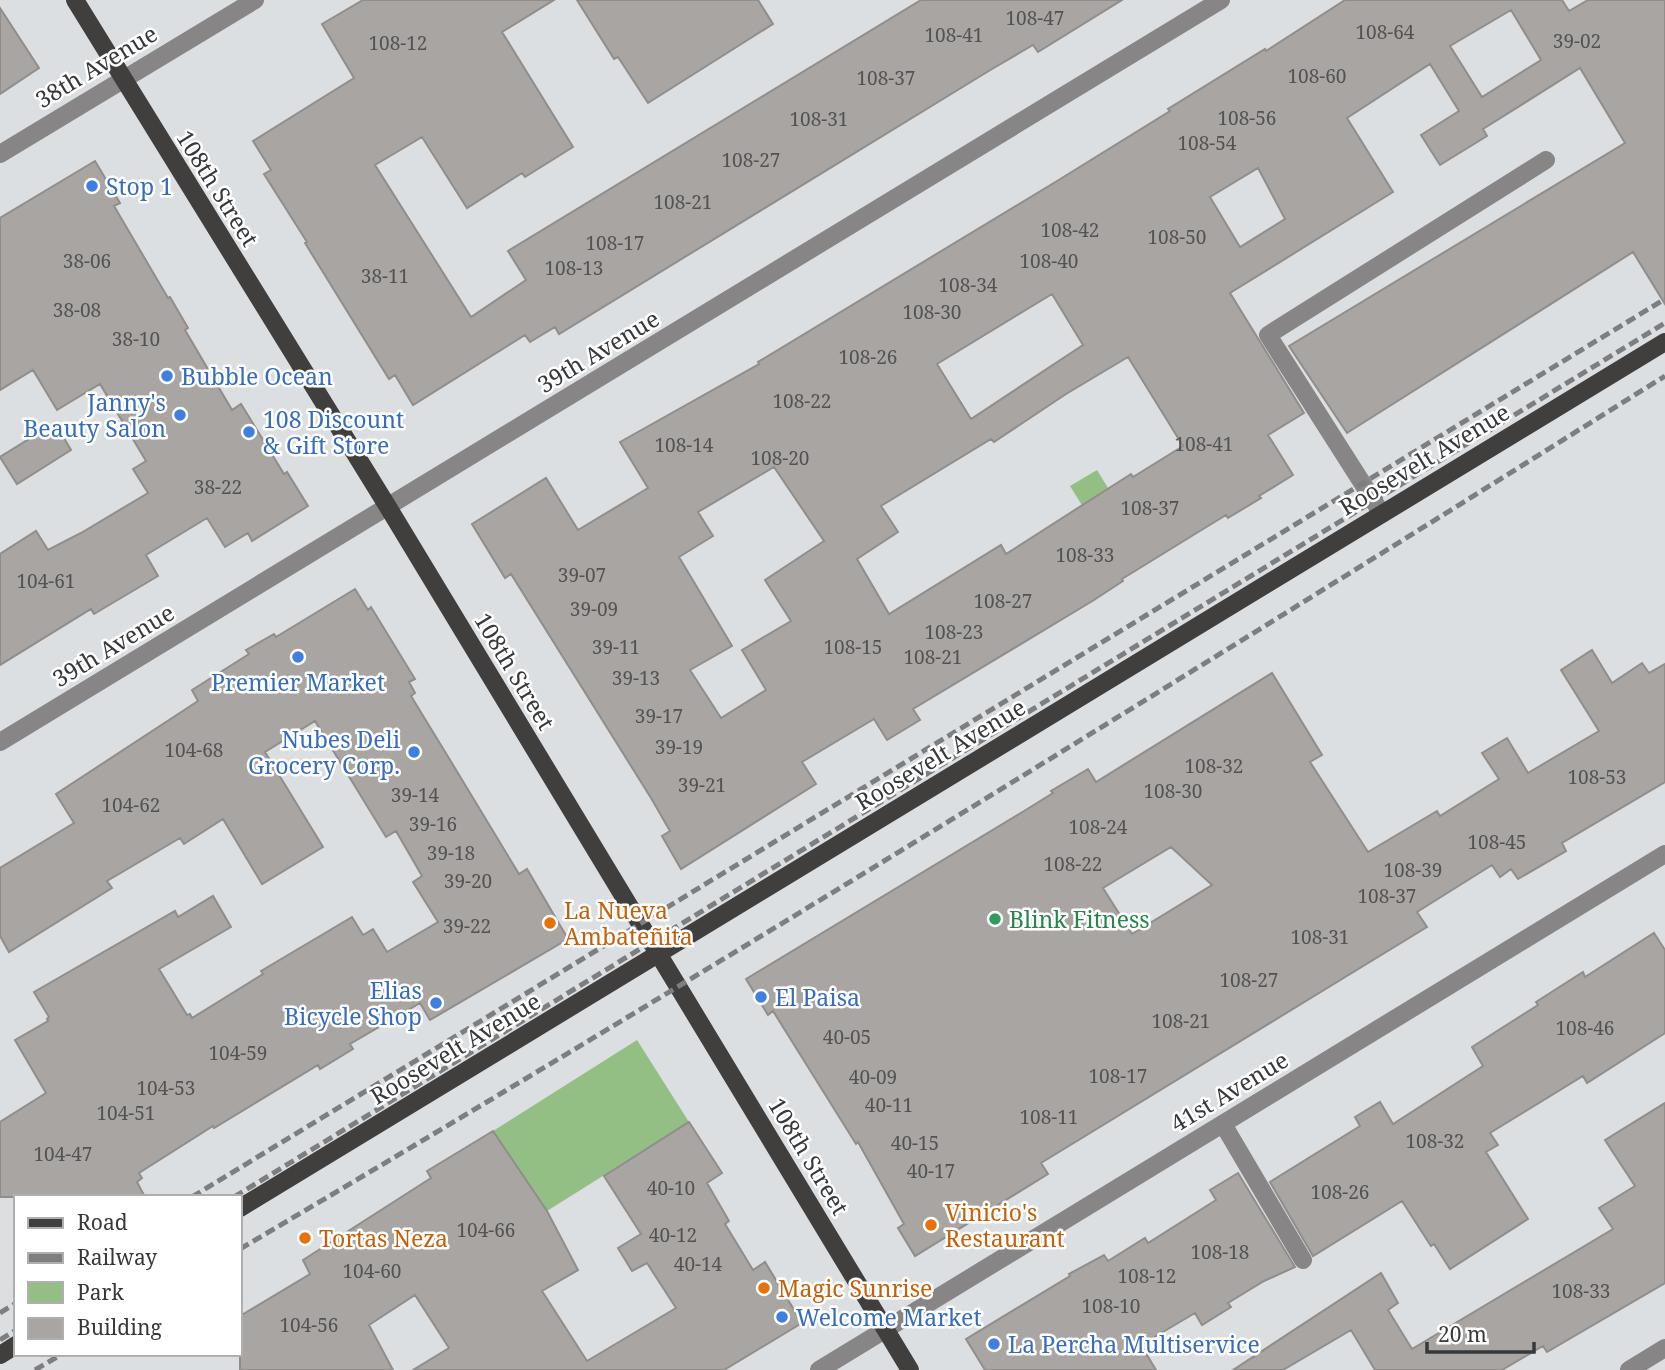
<svg xmlns="http://www.w3.org/2000/svg" width="1665" height="1370" font-family="'Noto Serif',serif">
  <style>
    .green { fill: #93bf84 }
    .building { fill: #a9a5a3; stroke: #908d8a; stroke-width: 2; fill-rule: evenodd }
    .lines { fill: none; stroke-linecap: round; stroke-linejoin: round }
    .minor { stroke: #878585; stroke-width: 18 }
    .major { stroke: #413e3e; stroke-width: 18 }
    .rail { stroke: #7c7e80; stroke-width: 5; stroke-dasharray: 10 5; stroke-linecap: butt }
    .shop-dot { fill: #3f7fe0; stroke: #fff; stroke-width: 2.5 }
    .leisure-dot { fill: #2e9e5b; stroke: #fff; stroke-width: 2.5 }
    .food-dot { fill: #e8710a; stroke: #fff; stroke-width: 2.5 }
    .labels { text-anchor: middle; dominant-baseline: central; stroke-width: 5; stroke-linejoin: round; paint-order: stroke }
    .number-label { font-size: 19px; fill: #545354 }
    .street-label { font-size: 23px; fill: #37383a; stroke: #fff }
    .shop-label { font-size: 23px; fill: #366cbe; stroke: #fff; text-anchor: start }
    .food-label { font-size: 23px; fill: #c56008; stroke: #fff; text-anchor: start }
    .leisure-label { font-size: 23px; fill: #27864d; stroke: #fff; text-anchor: start }
  </style>
  <rect width="100%" height="100%" fill="#dcdfe2"/>
  <path class="green" d="M 1097,470 L 1152,560 L 1126,576 L 1070,486 Z
    M 637,1040 L 689,1122 L 547,1211 L 493,1131 Z"/>
  <path class="building" d="M 363,0 L 554,0 L 502,32 L 573,147 L 525,177 L 522,173 L 467,208 L 422,137 L 375,165 L 471,317 L 526,280 L 508,251 L 921,0 L 1122,0 L 1038,52 L 1033,45 L 992,69 L 559,334 L 555,327 L 530,342 L 525,335 L 413,405 L 395,375 L 389,379 L 305,243 L 307,242 L 264,174 L 271,170 L 253,141 L 354,78 L 322,24 Z
    M 577,0 L 758,0 L 773,24 L 648,103 L 618,57 L 614,59 Z
    M 1345,0 L 1562,0 L 1569,11 L 1588,0 L 1665,0 L 1665,304 L 1633,252 L 1347,433 L 1289,346 L 1625,143 L 1580,68 L 1483,129 L 1487,136 L 1440,165 L 1421,135 L 1459,111 L 1430,64 L 1347,118 L 1393,192 L 1230,293 L 1304,413 L 1268,435 L 1293,475 L 1259,496 L 1261,498 L 1228,518 L 1226,515 L 1195,534 L 1122,579 L 1123,581 L 1094,600 L 913,709 L 920,720 L 887,740 L 874,719 L 802,762 L 816,784 L 681,869 L 662,836 L 670,831 L 651,798 L 511,574 L 505,578 L 472,524 L 546,478 L 578,530 L 648,488 L 620,442 L 759,364 L 758,362 L 1057,181 L 1170,111 L 1168,109 L 1265,49 L 1266,51 ZM 1511,10 L 1541,60 L 1482,97 L 1450,46 ZM 1258,168 L 1285,219 L 1240,247 L 1210,197 ZM 1052,294 L 1083,345 L 971,419 L 937,364 ZM 1128,357 L 1183,446 L 1133,477 L 1131,474 L 1006,554 L 1001,545 L 889,614 L 857,559 L 898,532 L 881,506 L 991,439 L 994,442 L 1066,394 ZM 774,467 L 824,541 L 765,580 L 791,621 L 742,650 L 766,690 L 721,718 L 690,670 L 732,646 L 679,557 L 713,536 L 698,512 Z
    M 0,8 L 39,68 L 0,94 Z
    M 95,161 L 120,203 L 114,206 L 168,298 L 170,297 L 188,328 L 185,330 L 232,410 L 241,404 L 284,474 L 287,472 L 308,506 L 252,541 L 248,533 L 225,547 L 207,518 L 146,555 L 158,576 L 94,614 L 91,609 L 0,665 L 0,554 L 36,531 L 48,550 L 81,533 L 148,493 L 133,469 L 146,461 L 100,384 L 57,410 L 33,370 L 0,390 L 0,218 Z
    M 55,423 L 71,450 L 17,484 L 0,457 Z
    M 355,589 L 368,610 L 371,607 L 415,679 L 409,682 L 415,693 L 411,696 L 447,755 L 519,874 L 527,869 L 568,939 L 430,1020 L 420,1003 L 350,1044 L 353,1049 L 320,1069 L 318,1065 L 214,1128 L 213,1126 L 139,1173 L 142,1178 L 137,1182 L 145,1197 L 0,1197 L 0,1122 L 46,1093 L 15,1040 L 48,1021 L 47,1019 L 49,1017 L 34,992 L 175,911 L 178,917 L 213,896 L 231,927 L 159,969 L 187,1015 L 190,1014 L 192,1018 L 263,974 L 261,971 L 352,917 L 363,935 L 373,929 L 387,952 L 438,922 L 413,882 L 422,876 L 396,831 L 386,837 L 315,721 L 265,752 L 323,847 L 262,884 L 223,819 L 184,844 L 180,838 L 107,881 L 112,888 L 9,952 L 0,936 L 0,868 L 74,823 L 56,794 L 198,701 L 192,690 L 249,654 L 246,650 L 274,634 L 276,637 Z
    M 1592,650 L 1612,683 L 1642,663 L 1649,673 L 1665,664 L 1665,782 L 1562,843 L 1566,851 L 1518,879 L 1511,869 L 1500,877 L 1492,865 L 1417,912 L 1427,927 L 1041,1163 L 1048,1174 L 915,1256 L 898,1228 L 904,1224 L 858,1142 L 856,1144 L 773,1011 L 768,1015 L 746,979 L 1024,811 L 1053,793 L 1051,791 L 1088,769 L 1096,782 L 1272,673 L 1322,755 L 1310,762 L 1368,852 L 1437,811 L 1440,816 L 1499,779 L 1482,753 L 1507,738 L 1528,773 L 1599,731 L 1561,670 ZM 1171,847 L 1212,885 L 1132,934 L 1103,888 Z
    M 1654,933 L 1665,950 L 1665,1033 L 1587,1083 L 1583,1076 L 1490,1133 L 1498,1145 L 1486,1152 L 1528,1219 L 1450,1269 L 1434,1244 L 1431,1246 L 1402,1201 L 1313,1256 L 1270,1182 L 1360,1126 L 1355,1117 L 1380,1102 L 1393,1124 L 1483,1066 L 1472,1047 L 1538,1005 L 1536,1002 L 1583,972 L 1585,977 Z
    M 1665,1103 L 1665,1283 L 1547,1352 L 1543,1346 L 1502,1370 L 1375,1370 L 1351,1330 L 1283,1370 L 1233,1370 L 1381,1273 L 1398,1303 L 1388,1310 L 1412,1349 L 1613,1229 L 1599,1208 L 1635,1186 L 1605,1140 Z
    M 689,1122 L 722,1173 L 707,1183 L 729,1221 L 725,1224 L 753,1270 L 765,1262 L 802,1323 L 724,1370 L 413,1370 L 449,1348 L 415,1295 L 369,1325 L 393,1370 L 240,1370 L 240,1316 L 310,1274 L 303,1260 L 431,1178 L 427,1171 L 493,1131 L 547,1211 L 578,1270 L 542,1291 L 587,1361 L 676,1308 L 647,1263 L 632,1271 L 618,1248 L 641,1234 L 604,1176 Z
    M 1238,1173 L 1295,1267 L 1264,1281 L 1228,1303 L 1231,1307 L 1202,1325 L 1195,1313 L 1141,1345 L 1156,1370 L 985,1370 L 966,1339 L 1070,1276 L 1069,1274 L 1104,1255 L 1108,1261 L 1145,1238 L 1148,1243 L 1216,1200 L 1210,1190 Z"/>
  <g class="lines">
    <path class="minor" d="M 0,154 L 255,0
      M 1382,514 L 1268,335 L 1546,160
      M 0,742 L 1221,0
      M 1223,1124 L 1303,1260
      M 819,1370 L 1665,854
      M 1629,1370 L 1665,1348"/>
    <path class="major" d="M 75,0 L 388,507 L 910,1370
      M 240,1208 L 1665,342
      M 0,1355 L 16,1345"/>
    <path class="rail" d="M 192,1197 L 1665,299
      M 234,1197 L 1665,323
      M 240,1249 C 719,966 1193,672 1665,376
      M 0,1313 L 16,1303
      M 0,1340 L 16,1330
      M 35,1370 L 62,1354"/>
  </g>
  <g class="shop-dot">
    <circle cx="92" cy="186" r="7"/>
    <circle cx="167" cy="376" r="7"/>
    <circle cx="180" cy="415" r="7"/>
    <circle cx="249" cy="432" r="7"/>
    <circle cx="298" cy="657" r="7"/>
    <circle cx="414" cy="752" r="7"/>
    <circle cx="761" cy="997" r="7"/>
    <circle cx="436" cy="1003" r="7"/>
    <circle cx="782" cy="1317" r="7"/>
    <circle cx="994" cy="1344" r="7"/>
  </g>
  <circle class="leisure-dot" cx="995" cy="919" r="7"/>
  <g class="food-dot">
    <circle cx="550" cy="923" r="7"/>
    <circle cx="931" cy="1225" r="7"/>
    <circle cx="305" cy="1238" r="7"/>
    <circle cx="764" cy="1288" r="7"/>
  </g>
  <g class="labels">
    <g class="number-label">
      <text x="1035" y="18">108-47</text>
      <text x="1385" y="32">108-64</text>
      <text x="954" y="35">108-41</text>
      <text x="1577" y="41">39-02</text>
      <text x="398" y="43">108-12</text>
      <text x="1317" y="76">108-60</text>
      <text x="886" y="78">108-37</text>
      <text x="1247" y="118">108-56</text>
      <text x="819" y="119">108-31</text>
      <text x="1207" y="143">108-54</text>
      <text x="751" y="160">108-27</text>
      <text x="683" y="202">108-21</text>
      <text x="1070" y="230">108-42</text>
      <text x="1177" y="237">108-50</text>
      <text x="615" y="243">108-17</text>
      <text x="87" y="261">38-06</text>
      <text x="1049" y="261">108-40</text>
      <text x="574" y="268">108-13</text>
      <text x="385" y="276">38-11</text>
      <text x="968" y="285">108-34</text>
      <text x="77" y="310">38-08</text>
      <text x="932" y="312">108-30</text>
      <text x="136" y="339">38-10</text>
      <text x="868" y="357">108-26</text>
      <text x="802" y="401">108-22</text>
      <text x="1204" y="444">108-41</text>
      <text x="684" y="445">108-14</text>
      <text x="780" y="458">108-20</text>
      <text x="218" y="487">38-22</text>
      <text x="1150" y="508">108-37</text>
      <text x="1085" y="555">108-33</text>
      <text x="582" y="575">39-07</text>
      <text x="46" y="581">104-61</text>
      <text x="1003" y="601">108-27</text>
      <text x="594" y="609">39-09</text>
      <text x="954" y="632">108-23</text>
      <text x="616" y="647">39-11</text>
      <text x="853" y="647">108-15</text>
      <text x="933" y="657">108-21</text>
      <text x="636" y="678">39-13</text>
      <text x="659" y="716">39-17</text>
      <text x="679" y="747">39-19</text>
      <text x="194" y="750">104-68</text>
      <text x="1214" y="766">108-32</text>
      <text x="1597" y="777">108-53</text>
      <text x="702" y="785">39-21</text>
      <text x="1173" y="791">108-30</text>
      <text x="415" y="795">39-14</text>
      <text x="131" y="805">104-62</text>
      <text x="433" y="824">39-16</text>
      <text x="1098" y="827">108-24</text>
      <text x="1497" y="842">108-45</text>
      <text x="451" y="853">39-18</text>
      <text x="1073" y="864">108-22</text>
      <text x="1413" y="870">108-39</text>
      <text x="468" y="881">39-20</text>
      <text x="1387" y="896">108-37</text>
      <text x="467" y="926">39-22</text>
      <text x="1320" y="937">108-31</text>
      <text x="1249" y="980">108-27</text>
      <text x="1181" y="1021">108-21</text>
      <text x="1585" y="1028">108-46</text>
      <text x="847" y="1037">40-05</text>
      <text x="238" y="1053">104-59</text>
      <text x="1118" y="1076">108-17</text>
      <text x="873" y="1077">40-09</text>
      <text x="166" y="1088">104-53</text>
      <text x="889" y="1105">40-11</text>
      <text x="126" y="1113">104-51</text>
      <text x="1049" y="1117">108-11</text>
      <text x="1435" y="1141">108-32</text>
      <text x="915" y="1143">40-15</text>
      <text x="63" y="1154">104-47</text>
      <text x="931" y="1171">40-17</text>
      <text x="671" y="1188">40-10</text>
      <text x="1340" y="1192">108-26</text>
      <text x="486" y="1230">104-66</text>
      <text x="673" y="1235">40-12</text>
      <text x="1220" y="1252">108-18</text>
      <text x="698" y="1264">40-14</text>
      <text x="372" y="1271">104-60</text>
      <text x="1147" y="1276">108-12</text>
      <text x="1581" y="1291">108-33</text>
      <text x="1111" y="1306">108-10</text>
      <text x="309" y="1325">104-56</text>
    </g>
    <g class="street-label">
      <text transform="translate(96 66) rotate(-31)">38th Avenue</text>
      <text transform="translate(218 188) rotate(58)">108th Street</text>
      <text transform="translate(598 351) rotate(-31)">39th Avenue</text>
      <text transform="translate(1424 459) rotate(-31)">Roosevelt Avenue</text>
      <text transform="translate(113 645) rotate(-31)">39th Avenue</text>
      <text transform="translate(515 671) rotate(59)">108th Street</text>
      <text transform="translate(940 754) rotate(-31)">Roosevelt Avenue</text>
      <text transform="translate(455 1048) rotate(-31)">Roosevelt Avenue</text>
      <text transform="translate(1229 1091) rotate(-31)">41st Avenue</text>
      <text transform="translate(809 1156) rotate(59)">108th Street</text>
    </g>
    <g class="shop-label">
      <text x="106" y="186">Stop 1</text>
      <text x="181" y="376">Bubble Ocean</text>
      <text x="166" y="402" text-anchor="end">Janny's<tspan x="166" dy="26">Beauty Salon</tspan></text>
      <text x="263" y="419">108 Discount<tspan x="263" dy="26">&amp; Gift Store</tspan></text>
      <text x="298" y="682" text-anchor="middle">Premier Market</text>
      <text x="400" y="739" text-anchor="end">Nubes Deli<tspan x="400" dy="26">Grocery Corp.</tspan></text>
      <text x="422" y="990" text-anchor="end">Elias<tspan x="422" dy="26">Bicycle Shop</tspan></text>
      <text x="775" y="997">El Paisa</text>
      <text x="796" y="1317">Welcome Market</text>
      <text x="1008" y="1344">La Percha Multiservice</text>
    </g>
    <g class="food-label">
      <text x="564" y="910">La Nueva<tspan x="564" dy="26">Ambateñita</tspan></text>
      <text x="945" y="1212">Vinicio's<tspan x="945" dy="26">Restaurant</tspan></text>
      <text x="319" y="1238">Tortas Neza</text>
      <text x="778" y="1288">Magic Sunrise</text>
    </g>
    <g class="leisure-label">
      <text x="1009" y="919">Blink Fitness</text>
    </g>
  </g>
  <rect x="14" y="1195" width="228" height="161" fill="#ffffff" stroke="#afafb0" stroke-width="2"/>
  <rect x="28" y="1218" width="35" height="10" fill="#413e3e" stroke="#afafb0" stroke-width="2"/>
  <text x="77" y="1230" font-size="21" fill="#37383a">Road</text>
  <rect x="28" y="1253" width="35" height="10" fill="#7c7e80" stroke="#afafb0" stroke-width="2"/>
  <text x="77" y="1265" font-size="21" fill="#37383a">Railway</text>
  <rect x="28" y="1282" width="35" height="21" fill="#93bf84" stroke="#afafb0" stroke-width="2"/>
  <text x="77" y="1300" font-size="21" fill="#37383a">Park</text>
  <rect x="28" y="1318" width="35" height="21" fill="#a9a5a3" stroke="#afafb0" stroke-width="2"/>
  <text x="77" y="1335" font-size="21" fill="#37383a">Building</text>
  <path d="M1427 1342v10h107v-10" fill="none" stroke="#37383a" stroke-width="3.5"/>
  <text x="1438" y="1342" font-size="21" fill="#37383a" stroke="#ffffff" stroke-width="5" paint-order="stroke">20 m</text>
</svg>
